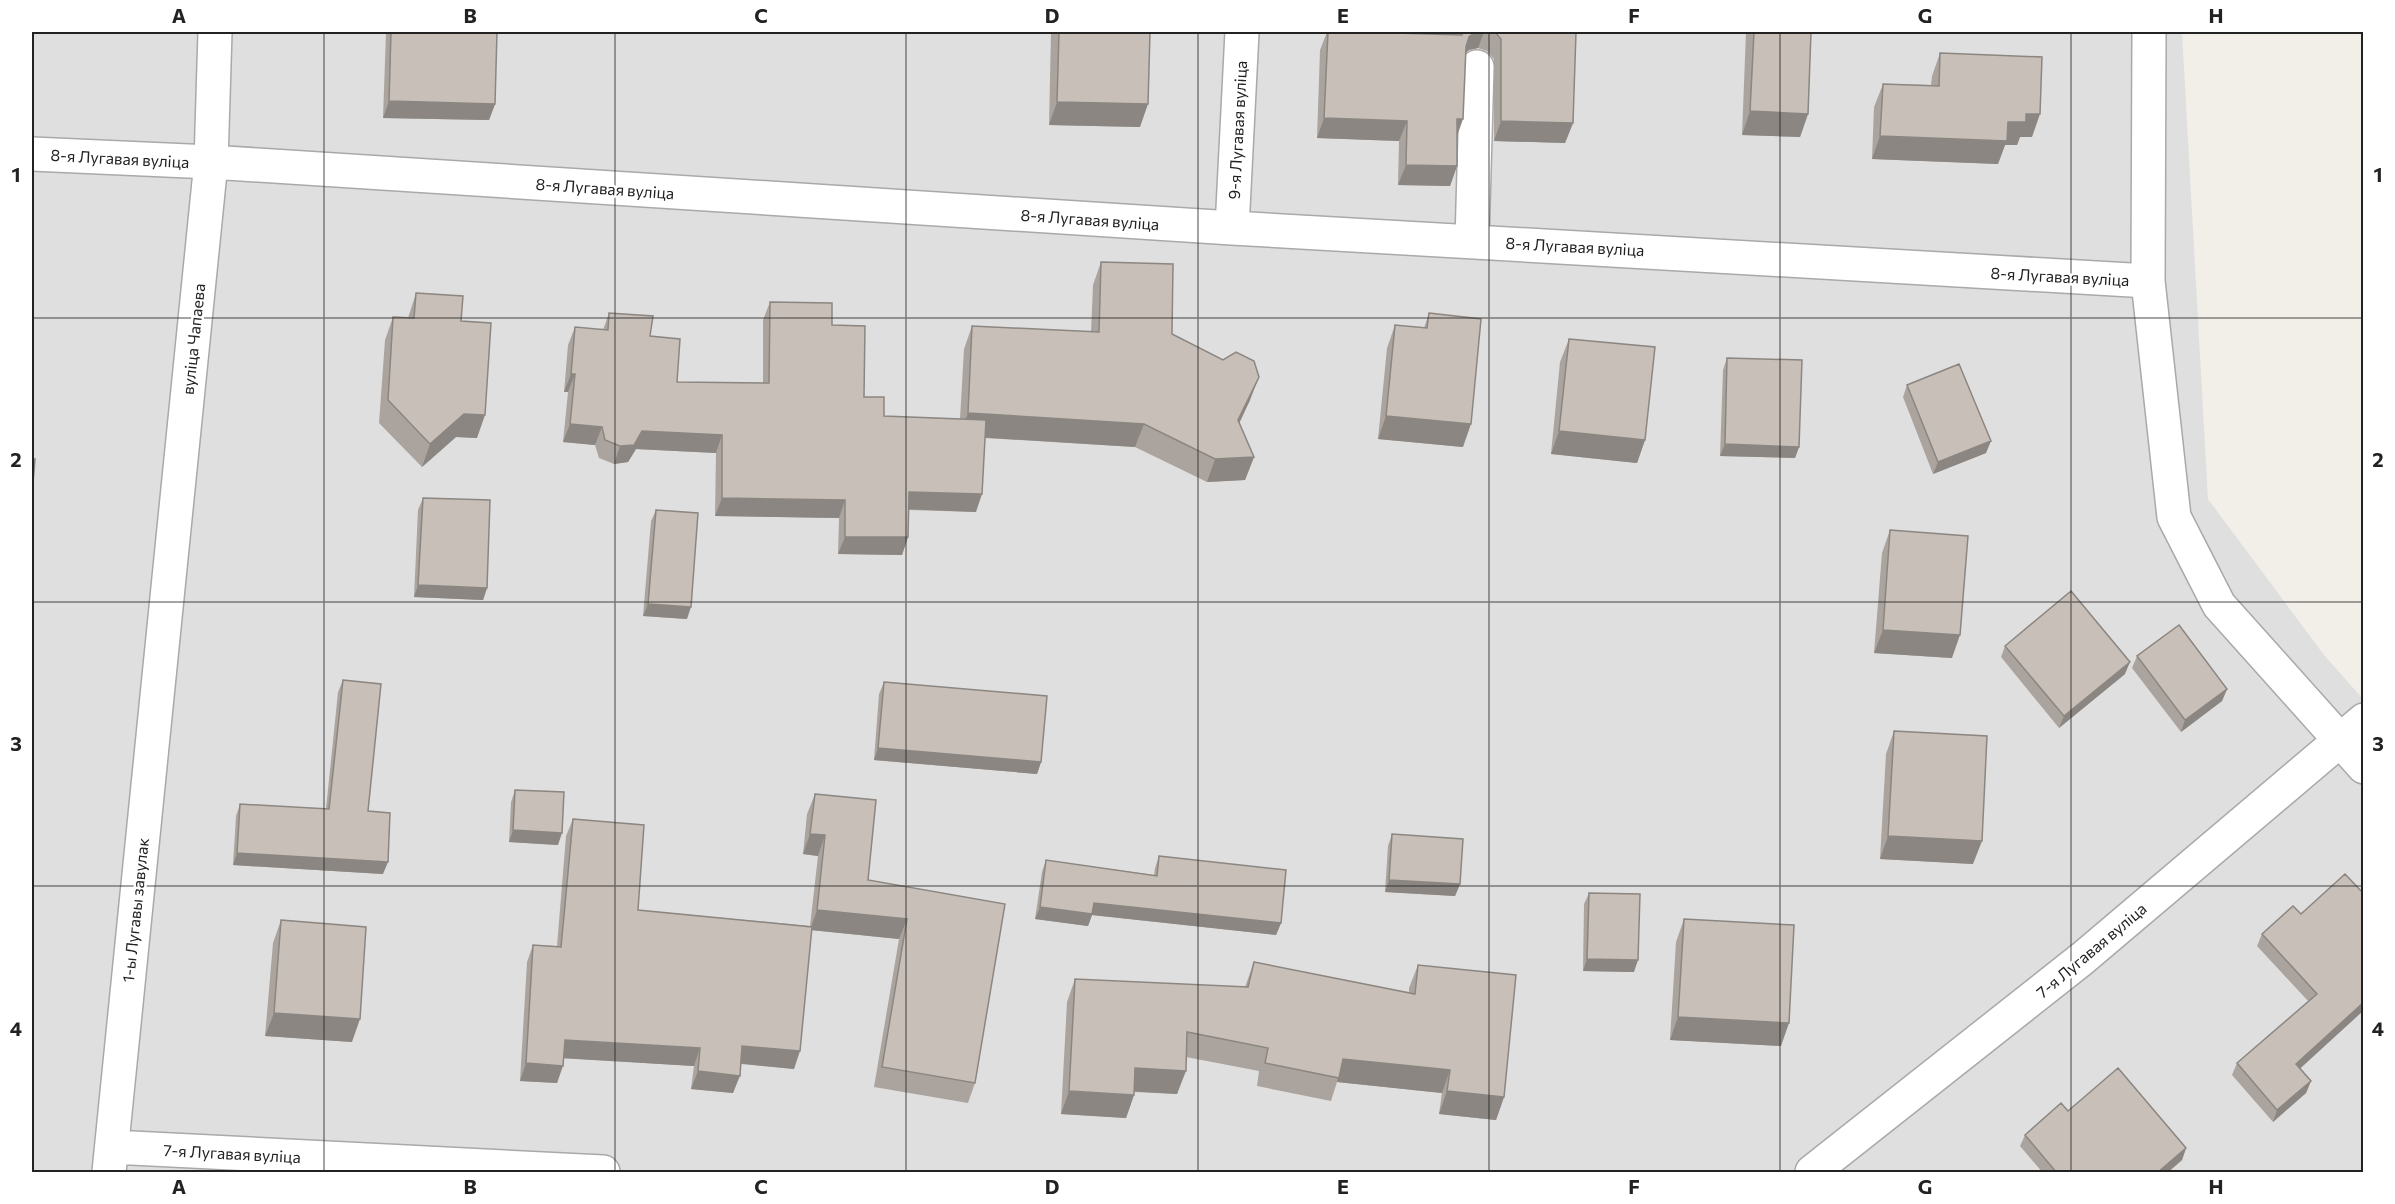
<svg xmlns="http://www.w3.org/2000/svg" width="2395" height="1204" font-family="Commissioner,sans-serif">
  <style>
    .residential { fill: #e0dfdf }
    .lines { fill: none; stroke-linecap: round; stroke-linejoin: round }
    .minor-casing { stroke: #a9a9a9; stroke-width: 36 }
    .minor { stroke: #fff; stroke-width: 33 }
    .wall { fill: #aba49e }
    .shaded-wall { fill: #8b8681 }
    .building { fill: #c7bfb8; stroke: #8b8681; stroke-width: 1.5 }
    .grid { fill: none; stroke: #222; stroke-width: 1.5; stroke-opacity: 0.55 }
    .labels { text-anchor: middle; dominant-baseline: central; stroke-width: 5; stroke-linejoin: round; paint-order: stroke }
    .street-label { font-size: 16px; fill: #222; stroke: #fff }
    .neatline { fill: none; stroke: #222; stroke-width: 2 }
    .grid-label { font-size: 20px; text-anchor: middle; font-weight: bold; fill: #222 }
  </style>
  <rect width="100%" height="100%" fill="#f2efe9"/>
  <path class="residential" d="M 32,32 L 2182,32 L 2208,499 L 2324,655 L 2363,699 L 2363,1172 L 32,1172 Z"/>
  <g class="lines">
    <g class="minor-casing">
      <path id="minor" d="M 2149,32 L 2148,281 L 2174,517 L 2219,605 L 2364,767
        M 32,154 L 211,162 L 1232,228 L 2148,281
        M 1232,228 L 1242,32
        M 1472,240 L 1477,67
        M 112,1147 L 603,1172
        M 109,1172 L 211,162 L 215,32
        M 1812,1172 L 2083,958 L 2364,720"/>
    </g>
    <use href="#minor" class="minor"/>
  </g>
  <path class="wall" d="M 386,32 L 497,32 L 495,104 L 489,120 L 383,118 Z
    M 1051,32 L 1150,32 L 1140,127 L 1049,125 Z
    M 1327,32 L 1455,35 L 1455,32 L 1576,32 L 1573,123 L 1565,143 L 1494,141 L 1494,59 L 1487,51 L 1478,48 L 1469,50 L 1465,53 L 1457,137 L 1457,166 L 1450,186 L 1398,185 L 1399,141 L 1317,138 L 1320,50 Z
    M 1746,32 L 1811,32 L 1808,114 L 1800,137 L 1742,135 Z
    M 1940,53 L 2032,137 L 2020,137 L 2017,145 L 2005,145 L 1998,164 L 1872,159 L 1874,107 L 1883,84 L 1931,85 L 1932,76 Z
    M 1101,262 L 1172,334 L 1250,400 L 1239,423 L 1254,457 L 1245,480 L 1207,482 L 1135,447 L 985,438 L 976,512 L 909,510 L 908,537 L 902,555 L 838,554 L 839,518 L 715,516 L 716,453 L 636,449 L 628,462 L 614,464 L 599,458 L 595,445 L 563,442 L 568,392 L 564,392 L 568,345 L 575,327 L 603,330 L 609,313 L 650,336 L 677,382 L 763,383 L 763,320 L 770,302 L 832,325 L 864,397 L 884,416 L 960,419 L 964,349 L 972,326 L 1091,332 L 1093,285 Z
    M 416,293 L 461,321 L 477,438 L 456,437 L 422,467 L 379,423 L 385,340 L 393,317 L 408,318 Z
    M 1429,313 L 1463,447 L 1378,439 L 1387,348 L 1395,325 L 1424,328 Z
    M 1569,339 L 1645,440 L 1637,463 L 1551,454 L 1560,362 Z
    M 1727,358 L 1799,447 L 1795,458 L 1720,456 L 1723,370 Z
    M 1907,385 L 1986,453 L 1933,474 L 1903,397 Z
    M 423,498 L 487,588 L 483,600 L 414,597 L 418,510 Z
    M 656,510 L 687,619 L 643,616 L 651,521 Z
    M 1890,530 L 1952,658 L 1874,653 L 1882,553 Z
    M 2005,646 L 2125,674 L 2059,728 L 2001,657 Z
    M 2137,656 L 2227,689 L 2222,701 L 2181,732 L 2132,668 Z
    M 343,680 L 368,811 L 383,874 L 233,865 L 236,816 L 240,804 L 326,809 L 338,692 Z
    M 884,682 L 1041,762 L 1037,774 L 874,760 L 879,694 Z
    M 1894,731 L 1973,864 L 1880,859 L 1886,754 Z
    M 515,790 L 558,845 L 509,842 L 511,802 Z
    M 815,794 L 868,880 L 1005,904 L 975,1083 L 968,1103 L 874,1087 L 899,939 L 812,930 L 794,1069 L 741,1064 L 733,1093 L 691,1089 L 694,1066 L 564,1058 L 557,1083 L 520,1081 L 527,962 L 533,945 L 557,946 L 566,836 L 573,819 L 638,910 L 810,926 L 818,856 L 803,854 L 807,814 Z
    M 1392,834 L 1460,884 L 1455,896 L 1385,892 L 1388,846 Z
    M 1159,856 L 1281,923 L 1276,935 L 1092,915 L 1088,926 L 1035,919 L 1042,872 L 1046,860 L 1154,875 L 1155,868 Z
    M 1589,893 L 1634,972 L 1583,971 L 1584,904 Z
    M 2301,914 L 2364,1010 L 2300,1068 L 2311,1081 L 2306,1093 L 2273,1122 L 2232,1075 L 2237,1063 L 2309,1002 L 2257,946 L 2262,934 Z
    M 1684,919 L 1781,1046 L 1670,1040 L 1676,942 Z
    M 281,920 L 352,1042 L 265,1036 L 273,943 Z
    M 1254,962 L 1409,993 L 1409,988 L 1418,965 L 1504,1097 L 1496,1120 L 1439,1114 L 1442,1093 L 1337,1082 L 1331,1101 L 1257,1086 L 1259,1071 L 1186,1057 L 1177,1094 L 1134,1092 L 1134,1095 L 1126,1118 L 1061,1114 L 1067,1002 L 1075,979 L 1245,987 Z
    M 2068,1111 L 2186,1148 L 2182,1160 L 2167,1173 L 2043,1173 L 2020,1146 L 2025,1135 Z"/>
  <path class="shaded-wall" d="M 1475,32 L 1484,32 L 1478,48 L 1469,50 L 1461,57 L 1469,37 Z
    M 389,101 L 495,104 L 489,120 L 383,118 Z
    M 1057,102 L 1148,104 L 1140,127 L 1049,125 Z
    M 1750,111 L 1808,114 L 1800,137 L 1742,135 Z
    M 2026,114 L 2040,114 L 2032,137 L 2020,137 L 2017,145 L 2005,145 L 1998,164 L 1872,159 L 1880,136 L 2008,122 Z
    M 1324,118 L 1407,121 L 1399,141 L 1317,138 Z
    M 1457,119 L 1463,119 L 1456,139 Z
    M 1501,121 L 1573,123 L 1565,143 L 1494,141 Z
    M 1406,165 L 1457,166 L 1450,186 L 1398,185 Z
    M 571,374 L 575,374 L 568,392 L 564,392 Z
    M 1259,377 L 1250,400 L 1230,443 L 1238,420 Z
    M 968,413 L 1144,424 L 1135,447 L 959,436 Z
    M 464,414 L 485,415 L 477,438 L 456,437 L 422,467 L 430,444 Z
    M 1386,416 L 1471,424 L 1463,447 L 1378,439 Z
    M 570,424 L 602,427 L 595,445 L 563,442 Z
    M 642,431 L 722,435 L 716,453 L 636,449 L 628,462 L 614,464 L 620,446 Z
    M 1559,431 L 1645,440 L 1637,463 L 1551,454 Z
    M 1991,441 L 1986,453 L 1933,474 L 1938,462 Z
    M 1725,444 L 1799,447 L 1795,458 L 1720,456 Z
    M 1254,457 L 1245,480 L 1207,482 L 1215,459 Z
    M 909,492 L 982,494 L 976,512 L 903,509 Z
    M 722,498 L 845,500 L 839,518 L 715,516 Z
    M 845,537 L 908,537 L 902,555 L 838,554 Z
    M 418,585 L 487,588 L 483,600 L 414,597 Z
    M 648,604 L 691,607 L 687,619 L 643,616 Z
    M 1883,630 L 1960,635 L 1952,658 L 1874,653 Z
    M 2130,662 L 2125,674 L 2059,728 L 2064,716 Z
    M 2227,689 L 2222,701 L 2181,732 L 2185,720 Z
    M 878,748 L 1041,762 L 1037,774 L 874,760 Z
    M 513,830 L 562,833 L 558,845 L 509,842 Z
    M 810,834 L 825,835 L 818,856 L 803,854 Z
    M 1888,836 L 1982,841 L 1973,864 L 1880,859 Z
    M 237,853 L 388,862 L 383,874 L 233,865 Z
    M 1389,880 L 1460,884 L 1455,896 L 1385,892 Z
    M 1094,903 L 1281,923 L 1276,935 L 1092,915 L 1088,926 L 1035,919 L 1040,907 Z
    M 817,910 L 907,919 L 899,939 L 810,930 Z
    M 1587,959 L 1638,960 L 1634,972 L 1583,971 Z
    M 2364,1002 L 2364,1010 L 2292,1076 L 2296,1064 Z
    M 274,1013 L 360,1019 L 352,1042 L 265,1036 Z
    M 1678,1017 L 1789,1023 L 1781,1046 L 1670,1040 Z
    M 565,1040 L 700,1048 L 694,1066 L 559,1058 Z
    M 742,1046 L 800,1051 L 794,1069 L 736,1063 Z
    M 1343,1059 L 1450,1070 L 1442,1093 L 1337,1082 Z
    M 526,1063 L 563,1066 L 557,1083 L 520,1081 Z
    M 1135,1068 L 1186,1071 L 1177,1094 L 1127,1091 Z
    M 698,1071 L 740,1076 L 733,1093 L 691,1089 Z
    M 2311,1081 L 2306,1093 L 2273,1122 L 2277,1110 Z
    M 1069,1091 L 1134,1095 L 1126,1118 L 1061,1114 Z
    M 1447,1091 L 1504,1097 L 1496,1120 L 1439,1114 Z
    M 2186,1148 L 2182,1160 L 2167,1173 L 2157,1173 Z"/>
  <path class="building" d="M 391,32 L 497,32 L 495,104 L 389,101 Z
    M 1059,32 L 1150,32 L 1148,104 L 1057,102 Z
    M 1328,32 L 1361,32 L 1462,35 L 1462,32 L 1475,32 L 1469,37 L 1466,47 L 1463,119 L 1457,119 L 1457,166 L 1406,165 L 1407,121 L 1324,118 Z
    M 1495,32 L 1576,32 L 1573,123 L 1501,121 L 1501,39 Z
    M 1754,32 L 1811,32 L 1808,114 L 1750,111 Z
    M 1940,53 L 2042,57 L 2040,114 L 2026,114 L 2026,122 L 2008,122 L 2007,141 L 1880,136 L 1883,84 L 1939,86 Z
    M 1101,262 L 1173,264 L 1172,334 L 1223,360 L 1236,352 L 1254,361 L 1259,377 L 1238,420 L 1254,457 L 1215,459 L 1144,424 L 968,413 L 972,326 L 1099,332 Z
    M 416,293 L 463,296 L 461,321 L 491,323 L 485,415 L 464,414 L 430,444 L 388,400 L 393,317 L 414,318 Z
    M 770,302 L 832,303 L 832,325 L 865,326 L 864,397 L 884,397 L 884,416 L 986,420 L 982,494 L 909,492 L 908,537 L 845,537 L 845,500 L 722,498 L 722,435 L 642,431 L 634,445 L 620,446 L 605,440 L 602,427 L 570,424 L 575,374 L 571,374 L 575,327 L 608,330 L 609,313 L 653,316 L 650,336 L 680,339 L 677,382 L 769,383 Z
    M 1429,313 L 1481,319 L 1471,424 L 1386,416 L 1395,325 L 1427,328 Z
    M 1569,339 L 1655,347 L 1645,440 L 1559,431 Z
    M 1727,358 L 1802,360 L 1799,447 L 1725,444 Z
    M 1959,364 L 1991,441 L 1938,462 L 1907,385 Z
    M 32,459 L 35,459 L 32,495 Z
    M 423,498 L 490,500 L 487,588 L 418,585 Z
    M 656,510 L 698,513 L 691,607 L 648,604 Z
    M 1890,530 L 1968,536 L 1960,635 L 1883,630 Z
    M 2071,591 L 2130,662 L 2064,716 L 2005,646 Z
    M 2179,625 L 2227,689 L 2185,720 L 2137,656 Z
    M 343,680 L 381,684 L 368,811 L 390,813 L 388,862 L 237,853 L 240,804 L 329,809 Z
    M 884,682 L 1047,696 L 1041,762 L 878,748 Z
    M 1894,731 L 1987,736 L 1982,841 L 1888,836 Z
    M 515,790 L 564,792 L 562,833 L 513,830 Z
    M 815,794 L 876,800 L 868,880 L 1005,904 L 975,1083 L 882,1067 L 907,919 L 817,910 L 825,835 L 810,834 Z
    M 573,819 L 644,825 L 638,910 L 812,927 L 800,1051 L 742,1046 L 740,1076 L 698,1071 L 700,1048 L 565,1040 L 563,1066 L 526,1063 L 533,945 L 561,947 Z
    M 1392,834 L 1463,839 L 1460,884 L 1389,880 Z
    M 1159,856 L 1286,870 L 1281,923 L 1094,903 L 1092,914 L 1040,907 L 1046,860 L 1157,876 Z
    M 2345,874 L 2364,894 L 2364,1002 L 2296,1064 L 2311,1081 L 2277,1110 L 2237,1063 L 2317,994 L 2262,934 L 2293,906 L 2301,914 Z
    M 1589,893 L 1640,894 L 1638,960 L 1587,959 Z
    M 1684,919 L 1794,925 L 1789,1023 L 1678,1017 Z
    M 281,920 L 366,927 L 360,1019 L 274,1013 Z
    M 1254,962 L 1415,994 L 1418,965 L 1516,975 L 1504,1097 L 1447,1091 L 1450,1070 L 1343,1059 L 1339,1078 L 1265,1063 L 1268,1048 L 1187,1032 L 1186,1071 L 1135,1068 L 1134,1095 L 1069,1091 L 1075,979 L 1248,987 Z
    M 2118,1068 L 2186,1148 L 2157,1173 L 2057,1173 L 2025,1135 L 2061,1103 L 2068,1111 Z"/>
  <path class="grid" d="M 324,32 L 324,1172M 615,32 L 615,1172M 906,32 L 906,1172M 1198,32 L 1198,1172M 1489,32 L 1489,1172M 1780,32 L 1780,1172M 2071,32 L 2071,1172M 32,318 L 2364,318M 32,602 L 2364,602M 32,886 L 2364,886"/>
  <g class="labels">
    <g class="street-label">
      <text transform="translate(1237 130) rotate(-87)">9-я Лугавая вуліца</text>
      <text transform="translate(120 158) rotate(3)">8-я Лугавая вуліца</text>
      <text transform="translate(605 188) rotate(4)">8-я Лугавая вуліца</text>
      <text transform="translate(1090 219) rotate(4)">8-я Лугавая вуліца</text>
      <text transform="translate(1575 246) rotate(3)">8-я Лугавая вуліца</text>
      <text transform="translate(2060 276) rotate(3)">8-я Лугавая вуліца</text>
      <text transform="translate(193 339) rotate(-84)">вуліца Чапаева</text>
      <text transform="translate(135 910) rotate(-84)">1-ы Лугавы завулак</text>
      <text transform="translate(2091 950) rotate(-40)">7-я Лугавая вуліца</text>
      <text transform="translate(232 1153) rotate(3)">7-я Лугавая вуліца</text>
    </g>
  </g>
  <rect width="2395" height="1204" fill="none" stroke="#ffffff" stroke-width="66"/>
  <rect x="33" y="33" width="2329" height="1138" class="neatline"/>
  <g class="grid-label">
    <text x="179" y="23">A</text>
    <text x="470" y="23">B</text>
    <text x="761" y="23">C</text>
    <text x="1052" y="23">D</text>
    <text x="1343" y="23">E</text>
    <text x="1634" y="23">F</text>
    <text x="1925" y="23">G</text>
    <text x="2216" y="23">H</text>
    <text x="16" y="182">1</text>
    <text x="2378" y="182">1</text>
    <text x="16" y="467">2</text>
    <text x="2378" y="467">2</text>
    <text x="16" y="751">3</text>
    <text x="2378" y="751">3</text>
    <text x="16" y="1036">4</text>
    <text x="2378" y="1036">4</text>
    <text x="179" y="1194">A</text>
    <text x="470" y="1194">B</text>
    <text x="761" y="1194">C</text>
    <text x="1052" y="1194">D</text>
    <text x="1343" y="1194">E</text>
    <text x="1634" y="1194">F</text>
    <text x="1925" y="1194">G</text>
    <text x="2216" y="1194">H</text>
  </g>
</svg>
